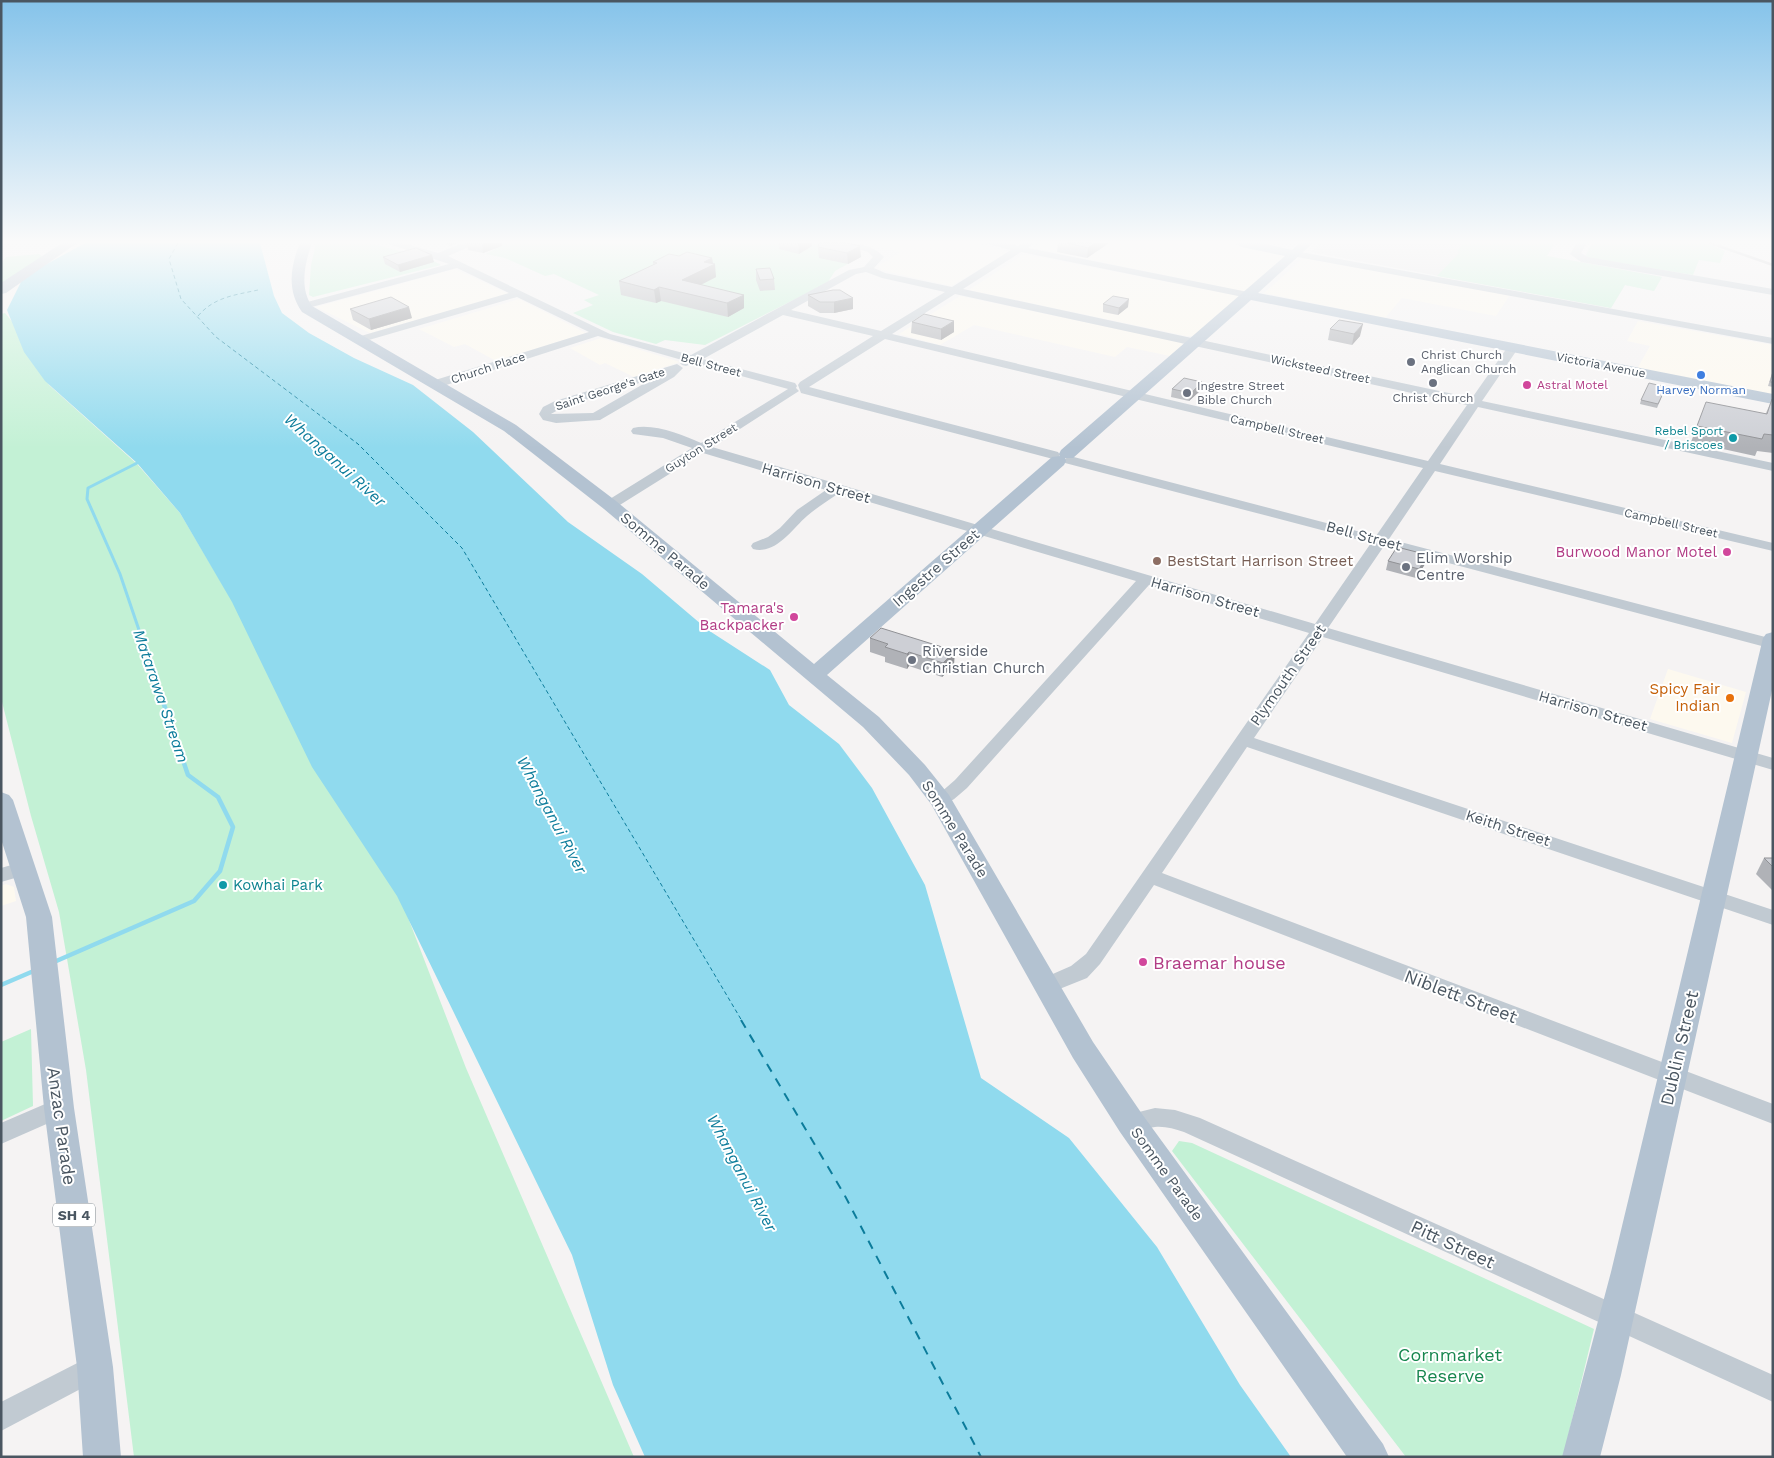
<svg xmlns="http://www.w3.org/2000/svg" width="1774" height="1458" font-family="'Work Sans',sans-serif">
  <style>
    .commercial { fill: #fdf9ef }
    .education { fill: #e6e4e5 }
    .green { fill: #c3f1d5 }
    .water { fill: #90daee }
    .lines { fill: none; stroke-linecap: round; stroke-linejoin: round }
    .stream-far1 { stroke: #90daee; stroke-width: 3 }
    .stream { stroke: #90daee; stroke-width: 4.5 }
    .ferry-far1 { stroke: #0c7c9b; stroke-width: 1; stroke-dasharray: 4 3; stroke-linecap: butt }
    .ferry { stroke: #0c7c9b; stroke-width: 2; stroke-dasharray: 9 8; stroke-linecap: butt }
    .minor { fill: #c1cad2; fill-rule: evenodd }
    .major { fill: #b3c2d1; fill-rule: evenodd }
    .rail { stroke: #b5b8bd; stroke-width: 2.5 }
    .wall { fill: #b0b2b7 }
    .shaded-wall { fill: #909195 }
    .building { fill: #cdcfd5; stroke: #909195 }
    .worship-dot { fill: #6b7280; stroke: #fff; stroke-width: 2 }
    .shop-dot { fill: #3f7fe0; stroke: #fff; stroke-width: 2 }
    .hotel-dot { fill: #d1479c; stroke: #fff; stroke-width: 2 }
    .culture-dot { fill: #0f9aa8; stroke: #fff; stroke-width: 2 }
    .education-dot { fill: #8d6e63; stroke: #fff; stroke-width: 2 }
    .food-dot { fill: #e8710a; stroke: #fff; stroke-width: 2 }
    .labels { text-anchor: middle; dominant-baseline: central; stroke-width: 4; stroke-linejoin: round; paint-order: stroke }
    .far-worship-label { font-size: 12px; fill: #5b616d; stroke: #fff; text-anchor: start }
    .far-street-label { font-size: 12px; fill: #4a5661; stroke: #fff }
    .far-hotel-label { font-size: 12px; fill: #b23c85; stroke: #fff; text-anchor: start }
    .far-shop-label { font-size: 12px; fill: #366cbe; stroke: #fff }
    .far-culture-label { font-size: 12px; fill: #0d838f; stroke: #fff; text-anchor: end }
    .shield { fill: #fff; stroke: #808990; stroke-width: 1 }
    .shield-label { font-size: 14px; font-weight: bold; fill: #4a5661 }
    .street-label { font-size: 15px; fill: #4a5661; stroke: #fff }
    .hotel-label { font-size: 15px; fill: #b23c85; stroke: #fff; text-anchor: end }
    .worship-label { font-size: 15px; fill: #5b616d; stroke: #fff; text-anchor: start }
    .education-label { font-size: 15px; fill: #785e54; stroke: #fff; text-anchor: start }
    .food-label { font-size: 15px; fill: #c56008; stroke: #fff; text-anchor: end }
    .culture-label { font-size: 15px; fill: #0d838f; stroke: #fff; text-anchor: start }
    .water-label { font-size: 16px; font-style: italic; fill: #0c7c9b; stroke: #fff }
    .near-hotel-label { font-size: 18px; fill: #b23c85; stroke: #fff; text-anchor: start }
    .near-street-label { font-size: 18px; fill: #4a5661; stroke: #fff }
    .near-park-label { font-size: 18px; fill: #17864f; stroke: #fff }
  </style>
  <rect width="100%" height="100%" fill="#f5f3f3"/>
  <path class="commercial" d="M 860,243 L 973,243 L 1009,252 L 951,286 L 881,270 L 878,266 L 901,252 Z
    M 1040,243 L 1227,243 L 1282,253 L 1287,256 L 1249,291 L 1242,291 L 1033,248 Z
    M 1022,255 L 1028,255 L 1237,295 L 1238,298 L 1193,336 L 1186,336 L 969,290 Z
    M 1307,259 L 1510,295 L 1496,316 L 1402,298 L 1385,318 L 1264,293 L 1301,260 Z
    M 455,269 L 509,294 L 370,333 L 316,307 Z
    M 960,296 L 1181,342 L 1183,345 L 1170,356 L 1127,347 L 1115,357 L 974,325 L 940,345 L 899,334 Z
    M 519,299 L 586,333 L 496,361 L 465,344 L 454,347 L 419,329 Z
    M 1638,321 L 1773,345 L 1773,395 L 1637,369 L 1650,346 L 1627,341 Z
    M 601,338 L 680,362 L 634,377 L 605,363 L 600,365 L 570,348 Z
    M 1668,669 L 1746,692 L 1732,743 L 1650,719 Z
    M 6,884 L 14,887 L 16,901 L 1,906 L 1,886 Z"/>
  <path class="education" d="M 1321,243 L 1555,243 L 1547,256 L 1662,277 L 1654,291 L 1625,285 L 1611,308 L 1311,252 Z"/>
  <path class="green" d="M 316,243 L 369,243 L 430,259 L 441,265 L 313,297 L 309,295 L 311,265 Z
    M 492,243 L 826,243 L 854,250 L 862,256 L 835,271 L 828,282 L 819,287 L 705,345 L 665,340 L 656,344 L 613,332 L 573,313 L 593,305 L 584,300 L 599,295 L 554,274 L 545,276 L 505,258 L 486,254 L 501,246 Z
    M 1464,243 L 1555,243 L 1547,256 L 1662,277 L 1654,291 L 1625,285 L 1611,308 L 1437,276 L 1460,252 L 1457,251 Z
    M 1592,243 L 1706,243 L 1725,251 L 1720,263 L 1699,260 L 1693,275 L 1585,257 Z
    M 39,254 L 43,257 L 1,284 L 1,264 L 6,257 Z
    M 5,313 L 19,330 L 49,385 L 137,464 L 180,513 L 385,858 L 466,1068 L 634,1457 L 134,1457 L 86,1070 L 59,912 L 31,816 L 1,698 L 1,314 Z
    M 31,1029 L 33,1106 L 1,1121 L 1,1042 Z
    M 1179,1141 L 1192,1143 L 1594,1329 L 1563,1457 L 1406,1457 L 1172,1151 Z"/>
  <path class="water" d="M 85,243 L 260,243 L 274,296 L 282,313 L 309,333 L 354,358 L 413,385 L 473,432 L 568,522 L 642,574 L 708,630 L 770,670 L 789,705 L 839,744 L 872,788 L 925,885 L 981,1078 L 1069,1138 L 1157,1247 L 1240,1385 L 1291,1457 L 645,1457 L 613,1385 L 572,1255 L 397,896 L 312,767 L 232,602 L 180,513 L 137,463 L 45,381 L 24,352 L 7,310 L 21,282 L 36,270 Z"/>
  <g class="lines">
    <path class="stream-far1" d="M 141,461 L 88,488 L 87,499 L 120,574 L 159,689"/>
    <path class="stream" d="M 54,962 L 194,901 L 220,871 L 233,827 L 218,797 L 188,775 L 158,687
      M 1,985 L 36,970"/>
    <path class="ferry-far1" d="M 178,243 L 169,259 L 181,299 L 216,337 L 358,444 L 462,548 L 742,1021
      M 198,316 C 214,297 235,295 258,290"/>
    <path class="ferry" d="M 741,1020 L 844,1194 L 981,1457"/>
    <path class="minor" d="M 386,243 L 403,243 L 438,253 L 463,243 L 478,243 L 448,256 L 610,334 L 691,355 L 849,270 L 864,267 L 873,257 L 868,252 L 840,243 C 857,243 872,244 884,257 L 874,268 L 885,273 L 952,287 L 1011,250 L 984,243 L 1006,243 L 1018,246 L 1022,243 L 1034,243 L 1028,248 L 1248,292 L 1253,295 L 1248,298 L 1021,252 L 963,289 L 1472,398 L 1509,345 L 1513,344 L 1519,347 L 1482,401 L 1773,463 L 1773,471 L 1478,407 L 1440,464 L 1773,543 L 1773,551 L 1435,471 L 1389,539 L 1773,639 L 1773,649 L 1384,546 L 1328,628 L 1773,758 L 1773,770 L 1323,637 L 1254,738 L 1773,910 L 1773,925 L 1247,747 L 1162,873 L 1773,1104 L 1773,1124 L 1154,885 L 1100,964 L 1087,978 L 1047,994 L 1039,992 L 1036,986 L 1039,980 L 1071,966 L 1086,954 L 1309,633 L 1149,585 L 967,788 C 957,796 948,808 934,804 L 932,800 L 955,780 L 1136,581 L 839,493 C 828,501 816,508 807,516 C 792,529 776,555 753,549 L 751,546 L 753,543 L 768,537 L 780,528 L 797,510 L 826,490 L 703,453 L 615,508 L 605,508 L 603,505 L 605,502 L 692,448 L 663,438 L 633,434 L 631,431 L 633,428 C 654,423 682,435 701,443 L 788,389 L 694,363 L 686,366 L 682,365 L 680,363 L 682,360 L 598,336 L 440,387 L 432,387 L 430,384 L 432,381 L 589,332 L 517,297 L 362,342 L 354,342 L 352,340 L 354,338 L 509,293 L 457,268 L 308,308 L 300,308 L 299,306 L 300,304 L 449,264 ZM 866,272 L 882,278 L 945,292 L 881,331 L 791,310 L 856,274 ZM 955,294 L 1467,405 L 1428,461 L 892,334 ZM 783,315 L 873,336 L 800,382 L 798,385 L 801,393 L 1053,459 L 1058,458 L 1060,455 L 1058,452 L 809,387 L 885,339 L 1423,468 L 1376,536 L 1070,456 L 1063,460 L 1065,463 L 1371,543 L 1315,624 L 712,447 L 799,391 L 796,388 L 797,386 L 795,383 L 703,359 Z
      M 1577,243 L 1587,243 L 1581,253 L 1588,257 L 1773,289 L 1773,295 L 1581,262 L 1570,254 Z
      M 1295,251 L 1773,338 L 1773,344 L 1292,256 L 1292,252 Z
      M 677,364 L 683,368 L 674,377 L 600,420 L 556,423 L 543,420 L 539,414 L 543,407 L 555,401 ZM 652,379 L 593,413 L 551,414 L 563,407 Z
      M 22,862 L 29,864 L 32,869 L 29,874 L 1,882 L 1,868 Z
      M 59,1098 L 67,1101 L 71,1108 L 67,1115 L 1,1144 L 1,1123 Z
      M 1155,1108 L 1175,1110 L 1200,1118 L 1773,1375 L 1773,1402 L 1184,1132 C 1174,1129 1165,1126 1155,1127 C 1143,1128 1134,1134 1123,1130 L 1119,1123 L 1123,1116 Z
      M 95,1354 L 105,1358 L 109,1367 L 105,1376 L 1,1431 L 1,1402 Z"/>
    <path class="major" d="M 62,243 L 77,243 L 6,293 L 1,294 L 1,283 Z
      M 300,243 L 312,243 C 305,262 299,288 312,306 L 516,425 L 616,501 L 814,664 L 1052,457 L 1060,456 L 1059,454 L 1061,450 L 1285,256 L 1241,247 L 1235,243 L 1262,243 L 1292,250 L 1299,243 L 1313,243 L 1258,293 L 1773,394 L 1773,404 L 1251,300 L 1073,458 L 1065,458 L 1066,461 L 1064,465 L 827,675 L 879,717 L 925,765 L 949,795 L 1093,1042 L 1142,1114 L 1383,1444 L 1389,1457 L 1347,1457 L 1120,1132 L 1073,1058 L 931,804 L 909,775 L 863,727 L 604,509 L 504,431 L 302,312 C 287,291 290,267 300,243 Z
      M 1773,632 L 1773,686 L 1621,1375 L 1600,1457 L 1562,1457 L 1611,1272 L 1763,638 L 1766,634 Z
      M 1,792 L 9,795 L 13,800 L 52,917 L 74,1108 L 113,1367 L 121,1457 L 83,1457 L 77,1367 L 44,1108 L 26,917 L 1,839 Z"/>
    <path class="rail" d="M 1710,243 L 1773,265"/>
  </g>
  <path class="wall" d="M 445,243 L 457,243 L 451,246 L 446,244 Z
    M 467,243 L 502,243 L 502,246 L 483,253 L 468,250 Z
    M 779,243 L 812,243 L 812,246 L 799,254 L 779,249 Z
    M 819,243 L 861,257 L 848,264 L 819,258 L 818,247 Z
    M 1058,243 L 1109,243 L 1087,258 L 1057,252 Z
    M 679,256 L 712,258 L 716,277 L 701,285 L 744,308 L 728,317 L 661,301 L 656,303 L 621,295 L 619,281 L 653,265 L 653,262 Z
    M 383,257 L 434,262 L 400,272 L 385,264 Z
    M 756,269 L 774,279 L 775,290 L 760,291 L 756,280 Z
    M 833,290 L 853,309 L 834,313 L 820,313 L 808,306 L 808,295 Z
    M 1103,304 L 1128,307 L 1118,315 L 1103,312 Z
    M 350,309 L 412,318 L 371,330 L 353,320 Z
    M 1339,320 L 1360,336 L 1352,345 L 1328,340 L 1330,329 Z
    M 912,322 L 954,332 L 941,340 L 911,333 Z
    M 1773,370 L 1773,387 L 1768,386 Z
    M 1202,382 L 1201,390 L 1189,401 L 1171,397 L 1172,389 Z
    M 1666,387 L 1657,408 L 1640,404 L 1641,400 Z
    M 1772,399 L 1773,399 L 1773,453 L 1757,451 L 1755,456 L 1691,442 L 1697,426 L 1766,413 Z
    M 1428,555 L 1425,564 L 1416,578 L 1386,570 L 1388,561 Z
    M 870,638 L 954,665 L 942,677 L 909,666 L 907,669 L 885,662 L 885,657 L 870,652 Z
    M 1764,858 L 1773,858 L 1773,891 L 1756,874 Z"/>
  <path class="shaded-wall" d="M 485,243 L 502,243 L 502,246 L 483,253 L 482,245 Z
    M 798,243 L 812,243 L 812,246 L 799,254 Z
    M 1094,243 L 1109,243 L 1087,258 L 1088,248 Z
    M 860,246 L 861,257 L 848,264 L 847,253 Z
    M 432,255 L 434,262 L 400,272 L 398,265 Z
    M 712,258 L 713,265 L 715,264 L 716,277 L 684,293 L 682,280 L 704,262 Z
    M 659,287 L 661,301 L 656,303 L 654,290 Z
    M 744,295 L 744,308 L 728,317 L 727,303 Z
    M 853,298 L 853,309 L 834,313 L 834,302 Z
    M 1129,299 L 1128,307 L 1118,315 L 1119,308 Z
    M 409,307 L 412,318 L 371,330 L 369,319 Z
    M 954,321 L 954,332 L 941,340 L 941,329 Z
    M 1363,324 L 1360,336 L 1352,345 L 1354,334 Z
    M 1202,382 L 1201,390 L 1189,401 L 1191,393 Z
    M 1428,555 L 1425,564 L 1416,578 L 1419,569 Z
    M 955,651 L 954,665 L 942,677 L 943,663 Z
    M 909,652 L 909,666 L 907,669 L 907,654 Z"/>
  <path class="building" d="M 819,243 L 846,243 L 860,246 L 847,253 L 818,247 Z
    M 1068,243 L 1094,243 L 1088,248 Z
    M 416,248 L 432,255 L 398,265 L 383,257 Z
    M 687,252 L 712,258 L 704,262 L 715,264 L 682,280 L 744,295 L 727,303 L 659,287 L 654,290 L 619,281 L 657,263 L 653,262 L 669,254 L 679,256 Z
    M 770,268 L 774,279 L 760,280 L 756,269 Z
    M 833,290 L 840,290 L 853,298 L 834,302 L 820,302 L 808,295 Z
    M 1113,296 L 1129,299 L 1119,308 L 1103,304 Z
    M 391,297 L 409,307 L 369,319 L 350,309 Z
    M 924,314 L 954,321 L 941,329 L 912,322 Z
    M 1339,320 L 1363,324 L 1354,334 L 1330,329 Z
    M 1773,372 L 1773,382 L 1770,382 Z
    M 1184,378 L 1202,382 L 1191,393 L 1172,389 Z
    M 1649,383 L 1666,387 L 1658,404 L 1641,400 Z
    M 1772,399 L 1773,399 L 1773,435 L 1764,434 L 1762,439 L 1697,426 L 1706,402 L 1767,414 Z
    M 1397,547 L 1428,555 L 1419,569 L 1388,561 Z
    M 881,628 L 955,651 L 943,663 L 909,652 L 907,654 L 885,647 L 888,644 L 870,638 Z
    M 1764,858 L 1773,858 L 1773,867 Z"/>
  <linearGradient id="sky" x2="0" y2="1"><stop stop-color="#85c3ea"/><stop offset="0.54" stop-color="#fafafa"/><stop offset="1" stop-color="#fafafa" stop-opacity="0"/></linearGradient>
  <rect width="1774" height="448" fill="url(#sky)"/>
  <g class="worship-dot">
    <circle cx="1411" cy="362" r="5"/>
    <circle cx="1433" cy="383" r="5"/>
    <circle cx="1187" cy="393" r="5"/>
    <circle cx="1406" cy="567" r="5"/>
    <circle cx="912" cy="660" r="5"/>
  </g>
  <circle class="shop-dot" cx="1701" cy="375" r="5"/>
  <g class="hotel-dot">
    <circle cx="1527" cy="385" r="5"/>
    <circle cx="1727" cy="552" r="5"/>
    <circle cx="794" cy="617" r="5"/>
    <circle cx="1143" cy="962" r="5"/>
  </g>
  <g class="culture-dot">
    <circle cx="1733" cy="438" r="5"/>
    <circle cx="223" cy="885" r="5"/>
  </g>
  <circle class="education-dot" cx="1157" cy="561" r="5"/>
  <circle class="food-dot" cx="1730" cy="698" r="5"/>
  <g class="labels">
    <g class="far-worship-label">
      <text x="1421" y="355">Christ Church<tspan x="1421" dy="14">Anglican Church</tspan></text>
      <text x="1197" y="386">Ingestre Street<tspan x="1197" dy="14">Bible Church</tspan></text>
      <text x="1433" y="398" text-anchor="middle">Christ Church</text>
    </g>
    <g class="far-street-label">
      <text transform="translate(711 365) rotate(15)">Bell Street</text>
      <text transform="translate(1601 365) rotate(11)">Victoria Avenue</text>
      <text transform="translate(488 368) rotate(-18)">Church Place</text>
      <text transform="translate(1320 369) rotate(12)">Wicksteed Street</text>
      <text transform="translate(610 389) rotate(-18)">Saint George's Gate</text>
      <text transform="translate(1277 429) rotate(13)">Campbell Street</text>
      <text transform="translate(701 448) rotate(-32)">Guyton Street</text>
      <text transform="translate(1671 523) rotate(13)">Campbell Street</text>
    </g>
    <g class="far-hotel-label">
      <text x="1537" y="385">Astral Motel</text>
    </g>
    <g class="far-shop-label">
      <text x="1701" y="390">Harvey Norman</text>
    </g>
    <g class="far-culture-label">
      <text x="1723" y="431">Rebel Sport<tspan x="1723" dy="14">/ Briscoes</tspan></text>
    </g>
    <rect class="shield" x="53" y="1203.5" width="42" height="23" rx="4"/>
    <g class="shield-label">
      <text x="74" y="1215">SH 4</text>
    </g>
    <g class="street-label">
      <text transform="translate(816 483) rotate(16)">Harrison Street</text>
      <text transform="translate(1364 536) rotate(15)">Bell Street</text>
      <text transform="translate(665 551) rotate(40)">Somme Parade</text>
      <text transform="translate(936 568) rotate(-41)">Ingestre Street</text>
      <text transform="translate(1205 597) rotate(16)">Harrison Street</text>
      <text transform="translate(1288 675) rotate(-55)">Plymouth Street</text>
      <text transform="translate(1593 711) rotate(16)">Harrison Street</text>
      <text transform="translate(1508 828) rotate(18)">Keith Street</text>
      <text transform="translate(955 829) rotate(58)">Somme Parade</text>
      <text transform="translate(1167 1174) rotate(54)">Somme Parade</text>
    </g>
    <g class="hotel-label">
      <text x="1717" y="552">Burwood Manor Motel</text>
      <text x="784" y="608">Tamara's<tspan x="784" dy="17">Backpacker</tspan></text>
    </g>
    <g class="worship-label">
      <text x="1416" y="558">Elim Worship<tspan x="1416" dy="17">Centre</tspan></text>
      <text x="922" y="651">Riverside<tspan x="922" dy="17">Christian Church</tspan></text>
    </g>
    <g class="education-label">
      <text x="1167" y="561">BestStart Harrison Street</text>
    </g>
    <g class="food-label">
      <text x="1720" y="689">Spicy Fair<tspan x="1720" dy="17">Indian</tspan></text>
    </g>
    <g class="culture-label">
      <text x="233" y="885">Kowhai Park</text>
    </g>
    <g class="water-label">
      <text transform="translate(335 460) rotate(42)">Whanganui River</text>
      <text transform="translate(161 696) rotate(71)">Matarawa Stream</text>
      <text transform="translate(552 815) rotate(62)">Whanganui River</text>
      <text transform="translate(742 1173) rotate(62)">Whanganui River</text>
    </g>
    <g class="near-hotel-label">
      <text x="1153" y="962">Braemar house</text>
    </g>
    <g class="near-street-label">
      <text transform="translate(1461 996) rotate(21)">Niblett Street</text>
      <text transform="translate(1679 1048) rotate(-77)">Dublin Street</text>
      <text transform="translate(62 1126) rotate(82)">Anzac Parade</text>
      <text transform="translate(1453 1244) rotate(25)">Pitt Street</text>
    </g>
    <g class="near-park-label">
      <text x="1450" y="1354">Cornmarket<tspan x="1450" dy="21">Reserve</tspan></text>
    </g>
  </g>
  <rect width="1774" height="1458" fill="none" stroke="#4a5661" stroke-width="5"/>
</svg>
